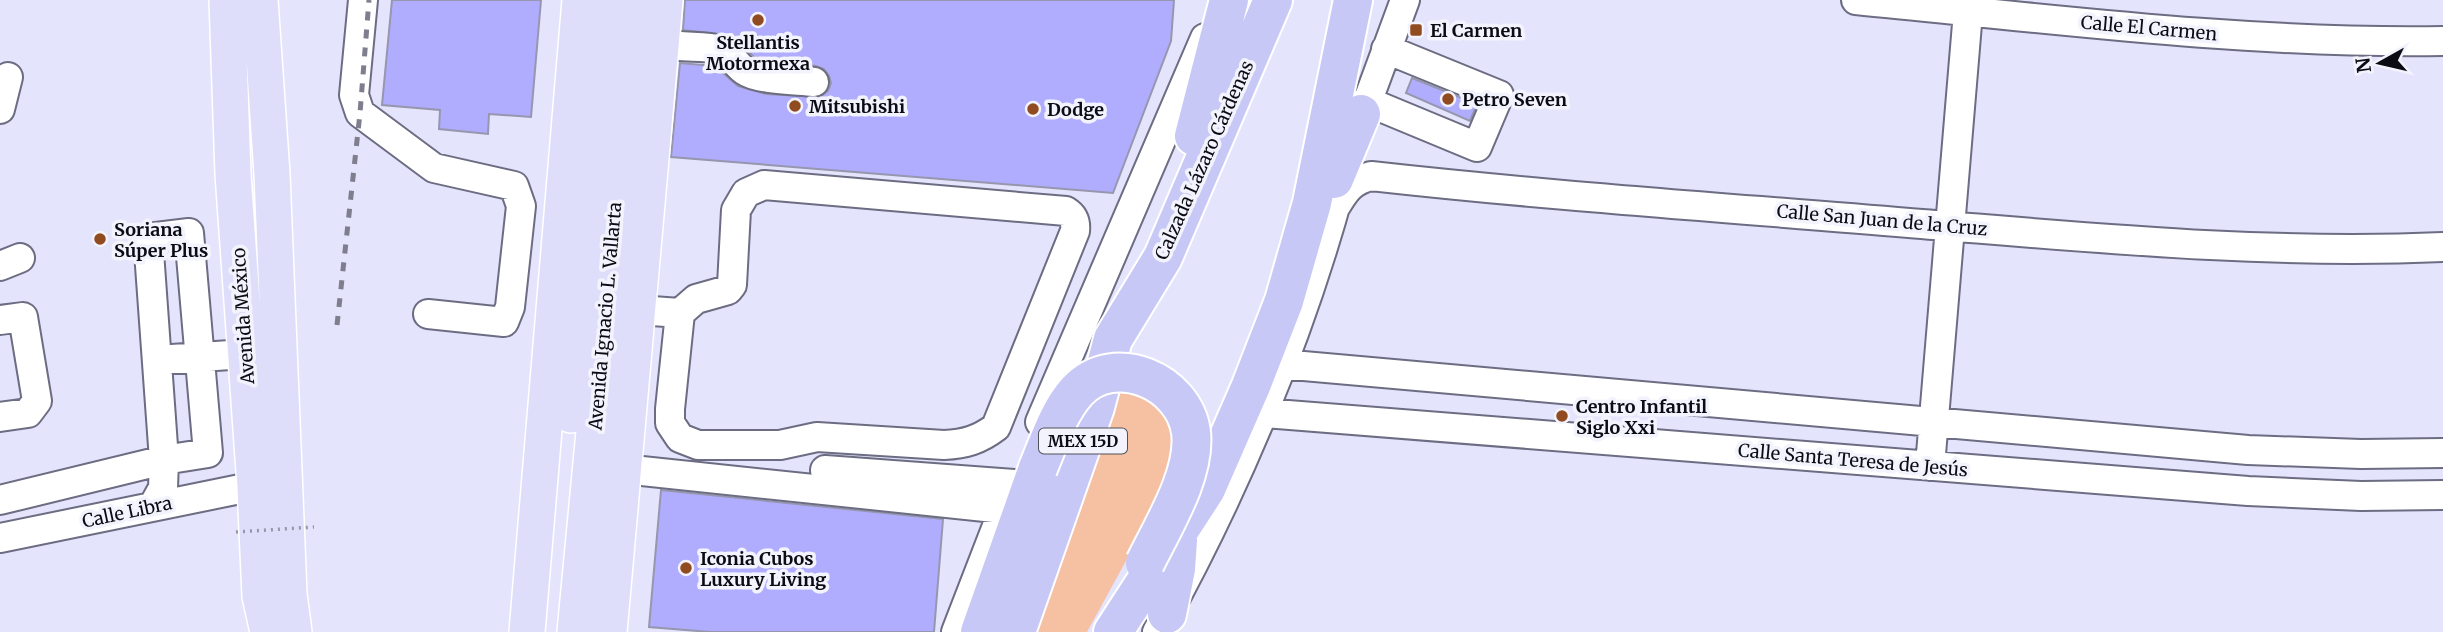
<svg xmlns="http://www.w3.org/2000/svg" width="2443" height="632" font-family="Merriweather,serif">
  <style>
    .green { fill: #f6c0a3 }
    .building { fill: #b0adfe; stroke: #9696ae; stroke-width: 2 }
    .lines { fill: none; stroke-linecap: round; stroke-linejoin: round }
    .minor-casing { stroke: #6c6c82; stroke-width: 32 }
    .major-casing { stroke: #fff; stroke-width: 38 }
    .highway-casing { stroke: #fff; stroke-width: 42 }
    .minor { stroke: #fff; stroke-width: 28 }
    .major { stroke: #dedefa; stroke-width: 35 }
    .highway { stroke: #c8c8f6; stroke-width: 38 }
    .rail { stroke: #7e7e8f; stroke-width: 5; stroke-dasharray: 9 9; stroke-linecap: butt }
    .highway-bridge-casing { stroke: #fff; stroke-width: 42; stroke-linecap: butt }
    .path-bridge { stroke: #9696a9; stroke-width: 3.5; stroke-dasharray: 2 5; stroke-linecap: butt }
    .highway-bridge { stroke: #c8c8f6; stroke-width: 38 }
    .poi-dot { fill: #904b20; stroke: #f3f3fd; stroke-width: 2.5 }
    .labels { text-anchor: middle; dominant-baseline: central; stroke-width: 7; stroke-linejoin: round; paint-order: stroke }
    .shield { fill: #f3f3fd; stroke: #515159; stroke-width: 2 }
    .shield-label { font-size: 16px; font-weight: bold; fill: #0b0b13 }
    .street-label { font-size: 18px; fill: #0b0b13; stroke: #f3f3fd }
    .poi-label { font-size: 18px; font-weight: bold; fill: #0b0b13; stroke: #f3f3fd; text-anchor: start }
  </style>
  <rect width="100%" height="100%" fill="#e4e4fd"/>
  <path class="green" d="M 1131,383 L 1174,422 L 1178,466 L 1087,632 L 1033,632 L 1067,413 Z"/>
  <path class="building" d="M 392,0 L 541,0 L 531,117 L 489,114 L 488,134 L 439,129 L 440,110 L 382,105 Z
    M 685,0 L 1174,0 L 1171,41 L 1113,193 L 671,157 L 680,63 L 715,66 L 738,86 L 766,94 L 820,97 L 828,91 L 831,83 L 829,76 L 824,69 L 816,66 L 763,60 L 754,57 L 738,41 L 727,35 L 683,30 Z
    M 1412,78 L 1477,104 L 1470,121 L 1406,93 Z
    M 661,490 L 943,519 L 934,632 L 710,632 L 649,627 Z"/>
  <g class="lines">
    <g class="minor-casing">
      <path id="minor" d="M 363,0 L 354,95 L 360,113 L 434,168 L 514,186 L 521,206 L 510,307 L 504,322 L 428,314
        M 1856,0 C 2051,19 2247,44 2443,41
        M 661,42 C 680,50 701,44 720,50 C 732,54 735,64 745,71 C 758,80 797,80 814,82
        M 1366,101 L 1477,147 L 1499,95 L 1386,49
        M 0,109 L 8,77
        M 1357,130 L 1405,0
        M 1336,206 C 1346,189 1352,181 1371,176 C 1550,196 1730,208 1909,223 C 2086,237 2265,255 2443,247
        M 0,266 L 20,258
        M 638,310 L 680,313 L 696,299 L 728,290 L 732,285 L 736,210 L 746,193 L 764,185 L 1066,211 C 1074,216 1076,222 1075,231 L 996,427 C 979,440 965,444 944,445 L 817,437 L 780,445 L 698,445 L 680,438 L 670,423 L 670,409 L 680,313
        M 0,320 L 23,317 L 37,401 L 28,413 L 0,417
        M 157,360 L 245,354
        M 1281,364 L 2248,450 L 2361,454 L 2443,453
        M 1263,413 L 2248,491 L 2361,496 L 2443,495
        M 1040,422 L 1205,38
        M 1930,466 L 1969,0
        M 623,469 L 1004,509
        M 825,470 L 1014,484
        M 0,500 L 164,460 L 208,453 L 189,233 L 148,238 L 164,460 L 163,488 L 153,506
        M 0,538 L 255,486
        M 956,632 L 1009,495
        M 1157,632 C 1233,496 1299,340 1340,189"/>
    </g>
    <g class="major-casing">
      <path id="major" d="M 227,0 L 233,174 L 255,486 L 260,596 L 268,632
        M 260,0 L 272,174 L 289,594 L 294,632
        M 571,415 L 607,0
        M 527,632 L 580,0
        M 575,632 L 635,0
        M 609,632 L 665,0"/>
    </g>
    <g class="highway-casing">
      <path id="highway" d="M 1194,136 L 1229,0
        M 1334,179 L 1361,114
        M 1167,614 L 1176,569 L 1178,540
        M 980,632 L 1038,468
        M 1016,632 L 1095,407 L 1113,339 L 1163,257 L 1273,0
        M 1113,632 L 1206,489 L 1251,386 L 1284,301 L 1312,203 L 1353,0"/>
    </g>
    <use href="#minor" class="minor"/>
    <use href="#major" class="major"/>
    <use href="#highway" class="highway"/>
    <path class="rail" d="M 337,325 L 360,113 L 369,0"/>
    <g class="highway-bridge-casing">
      <path id="highway-bridge" d="M 1038,468 C 1049,442 1058,412 1077,391 C 1114,351 1184,381 1191,432 C 1196,474 1163,526 1145,563"/>
    </g>
    <path class="path-bridge" d="M 236,532 L 314,527"/>
    <use href="#highway-bridge" class="highway-bridge"/>
  </g>
  <g class="poi-dot">
    <circle cx="758" cy="20" r="7"/>
    <rect x="1409" y="23" width="14" height="14" rx="3.5"/>
    <circle cx="1448" cy="99" r="7"/>
    <circle cx="795" cy="106" r="7"/>
    <circle cx="1033" cy="109" r="7"/>
    <circle cx="100" cy="239" r="7"/>
    <circle cx="1562" cy="416" r="7"/>
    <circle cx="686" cy="568" r="7"/>
  </g>
  <g class="labels">
    <rect class="shield" x="1039" y="428.5" width="88" height="25" rx="5"/>
    <g class="shield-label">
      <text x="1083" y="441">MEX 15D</text>
    </g>
    <g class="street-label">
      <text transform="translate(2149 28) rotate(5)">Calle El Carmen</text>
      <text transform="translate(1204 160) rotate(-66)">Calzada Lázaro Cárdenas</text>
      <text transform="translate(1882 220) rotate(5)">Calle San Juan de la Cruz</text>
      <text transform="translate(243 316) rotate(-94)">Avenida México</text>
      <text transform="translate(605 316) rotate(-85)">Avenida Ignacio L. Vallarta</text>
      <text transform="translate(1853 460) rotate(5)">Calle Santa Teresa de Jesús</text>
      <text transform="translate(127 512) rotate(-12)">Calle Libra</text>
    </g>
    <g class="poi-label">
      <text x="1430" y="30">El Carmen</text>
      <text x="758" y="42" text-anchor="middle">Stellantis<tspan x="758" dy="21">Motormexa</tspan></text>
      <text x="1462" y="99">Petro Seven</text>
      <text x="809" y="106">Mitsubishi</text>
      <text x="1047" y="109">Dodge</text>
      <text x="114" y="229">Soriana<tspan x="114" dy="21">Súper Plus</tspan></text>
      <text x="1576" y="406">Centro Infantil<tspan x="1576" dy="21">Siglo Xxi</tspan></text>
      <text x="700" y="558">Iconia Cubos<tspan x="700" dy="21">Luxury Living</tspan></text>
    </g>
  </g>
  <g transform="translate(2380 63) rotate(262)" stroke="#f3f3fd" stroke-width="5" paint-order="stroke">
  <path d="M0-5L12 26L0 18L-12 26Z" fill="#0b0b13"/>
  <text y="-10" font-size="19" font-weight="bold" text-anchor="middle" fill="#0b0b13">N</text>
  </g>
</svg>
